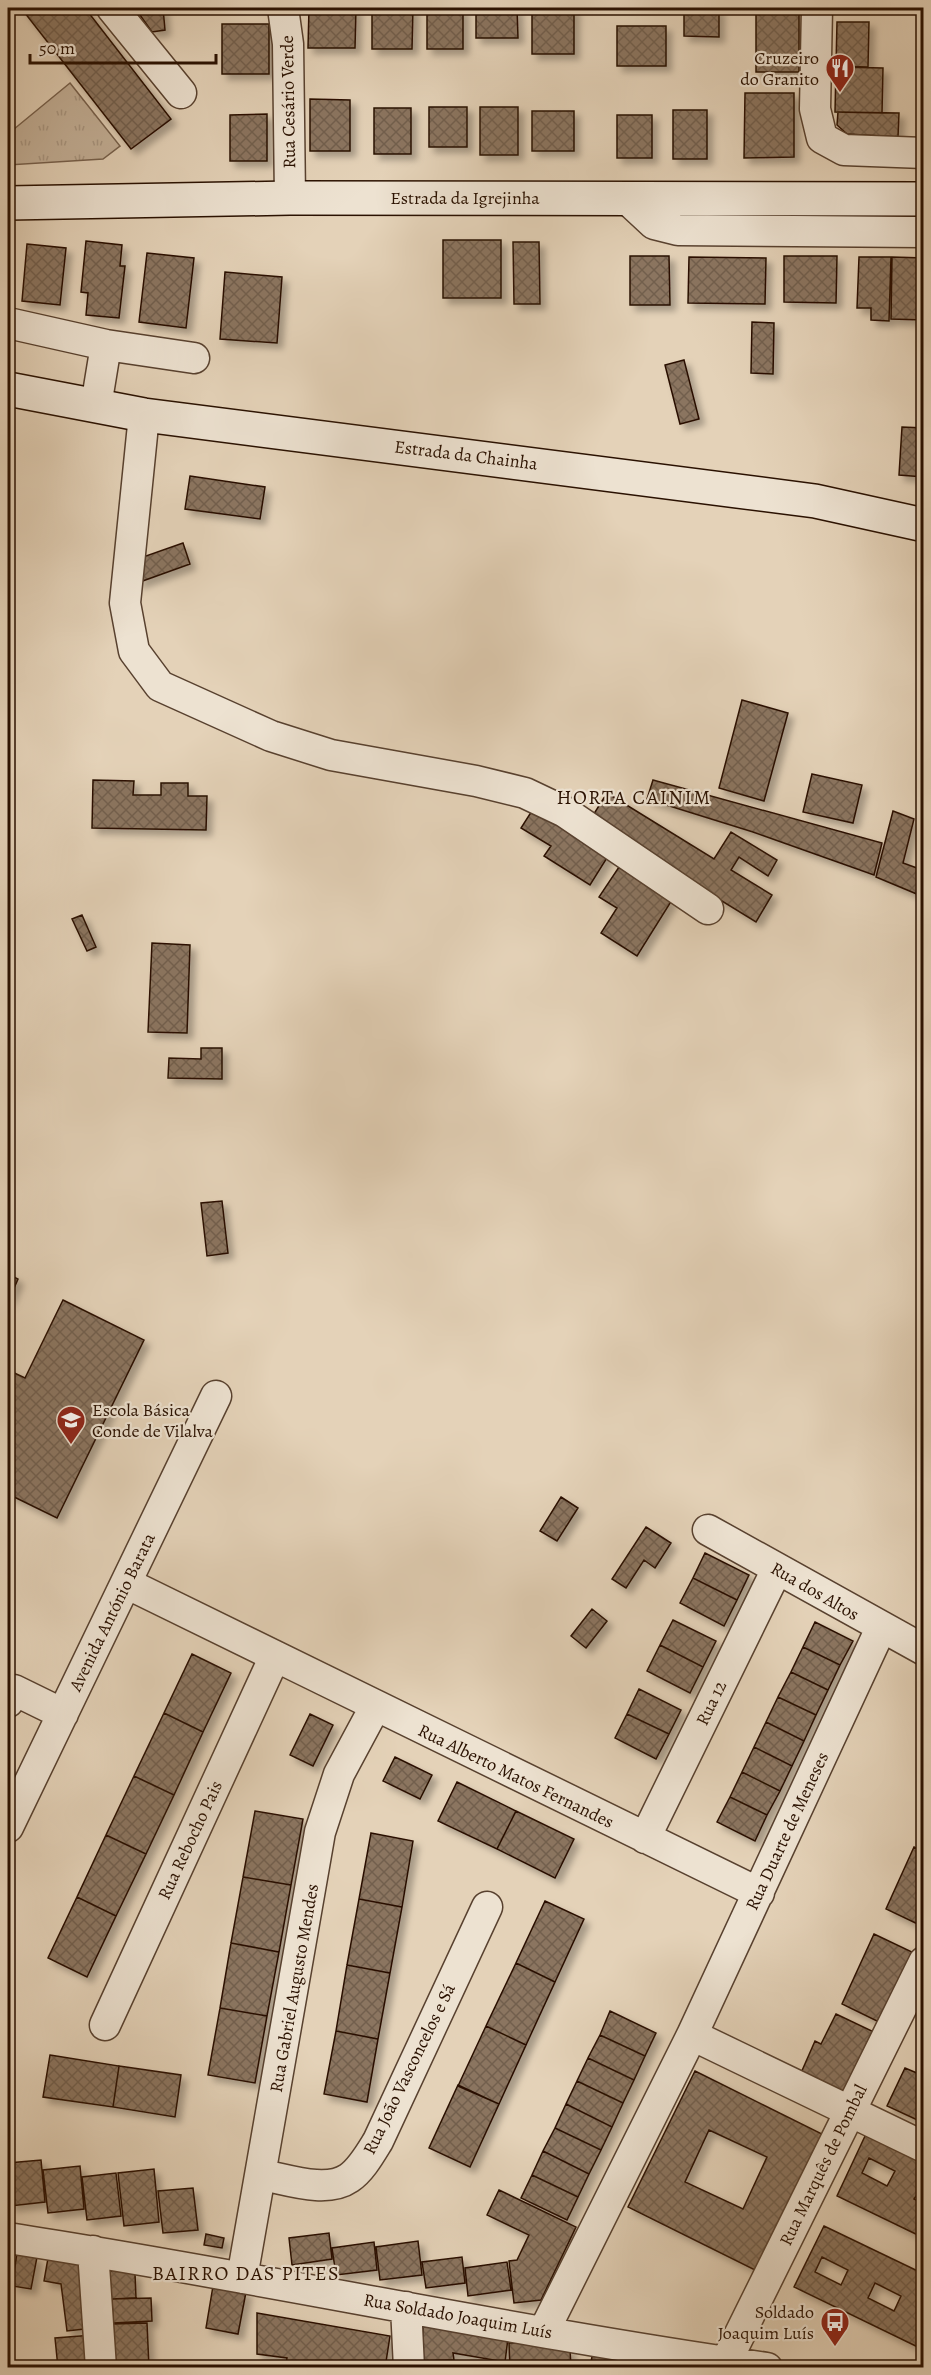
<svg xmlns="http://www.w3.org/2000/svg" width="931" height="2375" font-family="Alegreya,serif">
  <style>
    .grass { fill: url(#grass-tufts); stroke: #77614d; stroke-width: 1.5 }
    .building { fill: url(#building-cross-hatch); stroke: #2a1101; stroke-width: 1.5; fill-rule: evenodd; filter: url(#shadow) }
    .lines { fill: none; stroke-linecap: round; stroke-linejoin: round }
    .street-casing { stroke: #58412f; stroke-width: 33 }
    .secondary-casing { stroke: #2a1101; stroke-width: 36 }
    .street { stroke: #ede2d1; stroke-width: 30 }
    .secondary { stroke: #ede2d1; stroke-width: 33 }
    .labels { text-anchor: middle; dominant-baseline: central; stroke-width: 4.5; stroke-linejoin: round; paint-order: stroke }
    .poi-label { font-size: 18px; fill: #2a1101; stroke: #ede2d1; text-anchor: end }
    .street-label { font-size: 18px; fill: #2a1101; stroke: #ede2d1 }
    .neighbourhood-label { font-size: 20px; letter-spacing: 1.5px; fill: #2a1101; stroke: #ede2d1 }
  </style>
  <defs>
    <pattern id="grass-tufts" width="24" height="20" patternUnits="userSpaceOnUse" patternTransform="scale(1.5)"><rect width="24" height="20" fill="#c4b199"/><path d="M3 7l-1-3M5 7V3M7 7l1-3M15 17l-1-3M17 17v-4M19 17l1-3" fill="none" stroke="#a99782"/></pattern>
    <pattern id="building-cross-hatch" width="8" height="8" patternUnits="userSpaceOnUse" patternTransform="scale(1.5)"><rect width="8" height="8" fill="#8b7560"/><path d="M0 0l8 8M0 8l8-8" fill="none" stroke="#725f4d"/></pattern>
    <filter id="shadow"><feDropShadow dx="5.5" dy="5.5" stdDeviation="3" flood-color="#0004"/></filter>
  </defs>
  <rect width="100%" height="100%" fill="#e4d2b8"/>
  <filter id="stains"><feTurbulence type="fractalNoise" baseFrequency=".00333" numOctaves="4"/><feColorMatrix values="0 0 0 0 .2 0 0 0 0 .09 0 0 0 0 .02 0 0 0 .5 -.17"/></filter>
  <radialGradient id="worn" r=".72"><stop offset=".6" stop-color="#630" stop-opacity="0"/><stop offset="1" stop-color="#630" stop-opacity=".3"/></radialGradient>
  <path class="grass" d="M 70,83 L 120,146 L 103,159 L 8,165 L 8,134 Z"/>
  <path class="building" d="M 21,8 L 85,8 L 171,119 L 131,149 Z
    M 135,8 L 163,8 L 165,30 L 152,32 Z
    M 309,8 L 356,8 L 355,48 L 308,48 Z
    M 372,8 L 413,8 L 412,49 L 372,49 Z
    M 427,8 L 463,8 L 463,49 L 427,49 Z
    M 476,8 L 517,8 L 518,38 L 476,38 Z
    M 532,8 L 574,8 L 574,54 L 532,54 Z
    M 684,8 L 719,8 L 719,37 L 684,36 Z
    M 756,8 L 799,8 L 799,72 L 756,72 Z
    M 837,22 L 869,22 L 868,67 L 836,66 Z
    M 222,24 L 269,24 L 269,74 L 222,74 Z
    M 617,26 L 666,26 L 666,66 L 617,66 Z
    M 836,67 L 883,68 L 882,113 L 835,112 Z
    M 745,93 L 794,93 L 794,157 L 744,158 Z
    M 919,93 L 924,93 L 924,130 L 919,130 Z
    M 310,99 L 350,100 L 350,151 L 310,151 Z
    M 429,107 L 467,107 L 467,147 L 429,147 Z
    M 480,107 L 518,107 L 518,155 L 480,155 Z
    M 374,108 L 411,108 L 411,154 L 374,154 Z
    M 673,110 L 707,110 L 707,159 L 673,159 Z
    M 532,111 L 574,111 L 574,151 L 532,151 Z
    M 838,112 L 899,113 L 898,137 L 847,134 L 837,125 Z
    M 267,114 L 267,161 L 230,161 L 230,115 Z
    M 617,115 L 652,115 L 652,158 L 617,158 Z
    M 443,240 L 501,240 L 501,298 L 443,298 Z
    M 86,241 L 122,245 L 120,266 L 125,266 L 119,318 L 86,315 L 88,293 L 81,292 Z
    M 513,242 L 539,242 L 540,304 L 514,304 Z
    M 27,244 L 66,248 L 60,305 L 22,301 Z
    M 147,253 L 194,258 L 186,328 L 139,322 Z
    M 630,256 L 669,256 L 670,305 L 630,305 Z
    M 784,256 L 837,256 L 836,303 L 784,302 Z
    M 689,257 L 766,258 L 765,304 L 688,303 Z
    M 859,257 L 891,257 L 889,321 L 871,320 L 871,308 L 857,308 Z
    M 892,257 L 924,258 L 924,320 L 891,319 Z
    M 225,272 L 282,277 L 277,343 L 220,339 Z
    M 752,322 L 774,323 L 773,374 L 751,373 Z
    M 684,360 L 699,419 L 680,424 L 665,365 Z
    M 902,427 L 924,428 L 924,477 L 899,475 Z
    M 190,476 L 265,487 L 260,519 L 185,509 Z
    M 183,543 L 190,564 L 137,583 L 143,557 Z
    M 742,700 L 788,713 L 764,801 L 719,788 Z
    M 812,774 L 862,785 L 853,823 L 803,812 Z
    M 93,780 L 134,781 L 133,795 L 161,795 L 161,783 L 188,783 L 188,796 L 207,796 L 206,830 L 92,828 Z
    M 653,780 L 882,843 L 874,875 L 753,832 L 647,799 Z
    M 607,793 L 714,859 L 731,832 L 777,860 L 768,876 L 739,857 L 731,870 L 772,895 L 756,922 L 590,820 Z
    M 535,806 L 610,853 L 590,885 L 544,856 L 551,846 L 521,828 Z
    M 893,811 L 914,819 L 903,863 L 917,868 L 924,849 L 924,897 L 876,877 Z
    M 619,867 L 672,900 L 637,956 L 601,933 L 617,908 L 599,897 Z
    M 82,915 L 96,947 L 87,951 L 72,919 Z
    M 152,943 L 190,945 L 187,1033 L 148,1032 Z
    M 201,1048 L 222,1048 L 222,1079 L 168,1078 L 169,1058 L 201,1059 Z
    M 222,1201 L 228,1253 L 207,1256 L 201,1203 Z
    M 8,1274 L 18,1279 L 8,1302 Z
    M 63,1300 L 144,1340 L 57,1518 L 8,1494 L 8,1413 L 13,1403 L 8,1400 L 8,1370 L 25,1378 Z
    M 561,1497 L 578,1508 L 557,1541 L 540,1531 Z
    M 646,1527 L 671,1543 L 655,1568 L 644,1560 L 626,1588 L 612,1579 Z
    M 705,1553 L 749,1575 L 737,1600 L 693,1578 Z
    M 693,1578 L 737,1600 L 724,1626 L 680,1603 Z
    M 592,1609 L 607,1621 L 586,1648 L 571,1636 Z
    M 673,1620 L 716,1641 L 703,1667 L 660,1645 Z
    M 815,1622 L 853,1641 L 840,1665 L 803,1647 Z
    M 660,1645 L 703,1667 L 690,1693 L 647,1671 Z
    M 803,1647 L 840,1665 L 828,1690 L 791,1672 Z
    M 192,1654 L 231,1673 L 203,1732 L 164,1713 Z
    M 791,1672 L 828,1690 L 816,1715 L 778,1697 Z
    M 639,1689 L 681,1710 L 669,1734 L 627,1714 Z
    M 778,1697 L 816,1715 L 804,1741 L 766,1722 Z
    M 164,1713 L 203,1732 L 174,1795 L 134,1776 Z
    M 310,1714 L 333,1725 L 313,1766 L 290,1755 Z
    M 627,1714 L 669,1734 L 656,1759 L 615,1738 Z
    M 766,1722 L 804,1741 L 792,1766 L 754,1747 Z
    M 754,1747 L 792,1766 L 780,1791 L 742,1772 Z
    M 395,1757 L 432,1775 L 420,1799 L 383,1781 Z
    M 742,1772 L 780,1791 L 767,1815 L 730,1797 Z
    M 134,1776 L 174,1795 L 146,1854 L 106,1835 Z
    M 457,1782 L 516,1811 L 497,1849 L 438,1821 Z
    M 730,1797 L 767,1815 L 755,1841 L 717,1822 Z
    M 255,1811 L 303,1819 L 291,1885 L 243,1877 Z
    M 516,1811 L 574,1839 L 555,1878 L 497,1849 Z
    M 371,1833 L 413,1841 L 402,1907 L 359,1899 Z
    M 106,1835 L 146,1854 L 116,1916 L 77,1897 Z
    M 914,1847 L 924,1852 L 924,1927 L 886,1909 Z
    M 243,1877 L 291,1885 L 279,1952 L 231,1943 Z
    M 77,1897 L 116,1916 L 87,1977 L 48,1958 Z
    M 359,1899 L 402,1907 L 390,1973 L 347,1965 Z
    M 545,1901 L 584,1919 L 555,1982 L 516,1963 Z
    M 874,1934 L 912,1952 L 879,2022 L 842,2004 Z
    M 231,1943 L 279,1952 L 267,2016 L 220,2008 Z
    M 516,1963 L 555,1982 L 526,2045 L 486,2026 Z
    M 347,1965 L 390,1973 L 378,2039 L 336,2031 Z
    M 220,2008 L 267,2016 L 255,2083 L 208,2075 Z
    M 610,2011 L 656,2033 L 645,2056 L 600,2035 Z
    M 836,2014 L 874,2032 L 845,2094 L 801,2073 L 815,2041 L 821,2044 Z
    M 486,2026 L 526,2045 L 499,2104 L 458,2086 Z
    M 336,2031 L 378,2039 L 367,2102 L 324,2094 Z
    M 600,2035 L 645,2056 L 634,2080 L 588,2058 Z
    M 50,2055 L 119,2066 L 113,2107 L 43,2097 Z
    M 588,2058 L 634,2080 L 623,2103 L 577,2081 Z
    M 119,2066 L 181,2075 L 175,2117 L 113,2107 Z
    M 905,2068 L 924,2076 L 924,2123 L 887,2106 Z
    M 695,2071 L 824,2135 L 757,2271 L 628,2207 ZM 709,2130 L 767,2157 L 743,2209 L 685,2182 Z
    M 577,2081 L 623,2103 L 612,2127 L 566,2104 Z
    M 458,2085 L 499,2104 L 470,2167 L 429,2148 Z
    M 566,2104 L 612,2127 L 601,2150 L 555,2128 Z
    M 555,2128 L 601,2150 L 589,2174 L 543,2151 Z
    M 866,2134 L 924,2162 L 924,2185 L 914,2199 L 924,2204 L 924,2238 L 837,2196 ZM 869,2158 L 895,2171 L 887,2186 L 862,2173 Z
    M 543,2151 L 589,2174 L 578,2197 L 532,2175 Z
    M 41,2160 L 45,2202 L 10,2206 L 8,2163 Z
    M 80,2166 L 84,2209 L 48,2213 L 43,2170 Z
    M 154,2169 L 159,2222 L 124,2226 L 118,2173 Z
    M 116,2173 L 121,2216 L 87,2220 L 82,2177 Z
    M 532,2175 L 578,2197 L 567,2220 L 521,2198 Z
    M 193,2188 L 198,2230 L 163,2233 L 158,2191 Z
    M 499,2190 L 576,2227 L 541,2300 L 514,2303 L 509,2261 L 517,2260 L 529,2235 L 487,2215 Z
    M 824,2226 L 924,2274 L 924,2350 L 794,2287 ZM 822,2257 L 848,2270 L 841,2285 L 815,2272 ZM 875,2283 L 901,2296 L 894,2311 L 868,2298 Z
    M 329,2233 L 332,2259 L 292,2265 L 289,2238 Z
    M 206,2234 L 224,2238 L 222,2248 L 204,2245 Z
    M 418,2241 L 422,2275 L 380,2280 L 376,2247 Z
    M 374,2242 L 377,2270 L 336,2275 L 332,2248 Z
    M 17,2253 L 37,2257 L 31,2289 L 12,2286 Z
    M 462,2257 L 465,2283 L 426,2288 L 422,2262 Z
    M 48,2258 L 86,2265 L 93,2328 L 67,2331 L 61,2284 L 44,2281 Z
    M 507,2262 L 511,2290 L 468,2296 L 465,2268 Z
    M 113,2270 L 135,2274 L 136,2298 L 111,2299 L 110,2272 Z
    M 213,2286 L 246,2292 L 238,2334 L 206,2328 Z
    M 151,2298 L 152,2321 L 113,2323 L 112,2299 Z
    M 257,2313 L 390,2336 L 385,2368 L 331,2368 L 312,2363 L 311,2368 L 285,2368 L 287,2358 L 257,2354 Z
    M 147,2323 L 149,2368 L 114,2368 L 113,2324 Z
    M 423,2324 L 508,2338 L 505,2362 L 453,2353 L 454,2360 L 422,2361 Z
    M 93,2335 L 96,2368 L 58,2368 L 55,2338 Z
    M 509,2343 L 539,2343 L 570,2349 L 571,2368 L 510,2368 Z
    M 593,2351 L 673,2368 L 590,2368 Z
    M 258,2362 L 258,2368 L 199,2368 L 199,2367 Z"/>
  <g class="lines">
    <g class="street-casing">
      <path id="street" d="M 112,8 L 181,93
        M 283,8 L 288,44 L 290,198
        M 817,8 L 815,109 L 822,138 L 844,150 L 924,153
        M 626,198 L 654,224 L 678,230 L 924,232
        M 8,323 L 106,345 L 194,358
        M 96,406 L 106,345
        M 144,415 L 125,603 L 134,651 L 160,686 L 271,736 L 331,755 L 476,781 L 525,793 L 565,812 L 708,909
        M 708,1530 L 924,1650
        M 126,1583 L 759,1893
        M 8,1702 L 14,1690 L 63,1714
        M 8,1827 L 216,1396
        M 645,1838 L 777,1569
        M 105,2025 L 275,1656
        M 692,2035 L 881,1628
        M 262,2175 C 286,2179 326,2194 349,2178 C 361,2170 370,2154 378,2141 L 487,1907
        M 8,2238 C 261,2277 513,2332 767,2368
        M 93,2251 L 101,2368
        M 242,2278 L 320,1832 L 339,1774 L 375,1707
        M 406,2307 L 409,2368
        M 544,2331 L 692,2035 L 924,2147
        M 726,2368 L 726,2362 L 924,1962"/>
    </g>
    <g class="secondary-casing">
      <path id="secondary" d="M 8,203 L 290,198 L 924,199
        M 8,389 L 144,415 L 815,501 L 924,525"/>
    </g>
    <use href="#street" class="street"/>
    <use href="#secondary" class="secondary"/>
  </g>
  <defs>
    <g id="restaurant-pin" transform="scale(1.5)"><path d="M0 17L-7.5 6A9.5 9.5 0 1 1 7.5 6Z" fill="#8f2418" stroke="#ede2d1"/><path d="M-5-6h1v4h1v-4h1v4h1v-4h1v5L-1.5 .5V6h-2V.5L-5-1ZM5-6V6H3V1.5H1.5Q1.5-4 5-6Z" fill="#fff"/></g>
    <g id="school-pin" transform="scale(1.5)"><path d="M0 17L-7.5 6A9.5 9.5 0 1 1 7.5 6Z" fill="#8f2418" stroke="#ede2d1"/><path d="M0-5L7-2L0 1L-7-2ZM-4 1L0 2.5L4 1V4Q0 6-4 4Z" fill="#fff"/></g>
    <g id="bus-pin" transform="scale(1.5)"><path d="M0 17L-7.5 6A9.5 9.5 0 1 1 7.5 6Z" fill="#8f2418" stroke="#ede2d1"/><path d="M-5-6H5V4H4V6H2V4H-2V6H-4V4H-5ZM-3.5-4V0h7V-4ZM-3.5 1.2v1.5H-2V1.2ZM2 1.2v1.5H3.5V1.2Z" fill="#fff"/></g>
  </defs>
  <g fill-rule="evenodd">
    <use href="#restaurant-pin" x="840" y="68"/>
    <use href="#school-pin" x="71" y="1420"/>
    <use href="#bus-pin" x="835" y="2322"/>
  </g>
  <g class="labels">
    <g class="poi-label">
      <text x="819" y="58">Cruzeiro<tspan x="819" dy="21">do Granito</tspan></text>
      <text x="92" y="1410" text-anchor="start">Escola Básica<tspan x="92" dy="21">Conde de Vilalva</tspan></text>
      <text x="814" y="2312">Soldado<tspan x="814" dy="21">Joaquim Luís</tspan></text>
    </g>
    <g class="street-label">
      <text transform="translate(288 102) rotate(-91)">Rua Cesário Verde</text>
      <text x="465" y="198">Estrada da Igrejinha</text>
      <text transform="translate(466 455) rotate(7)">Estrada da Chainha</text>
      <text transform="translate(815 1591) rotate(30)">Rua dos Altos</text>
      <text transform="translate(112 1612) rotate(-64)">Avenida António Barata</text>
      <text transform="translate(711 1703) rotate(-64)">Rua 12</text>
      <text transform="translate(516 1776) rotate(26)">Rua Alberto Matos Fernandes</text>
      <text transform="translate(787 1831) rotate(-65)">Rua Duarte de Meneses</text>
      <text transform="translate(190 1840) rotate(-65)">Rua Rebocho Pais</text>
      <text transform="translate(294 1988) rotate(-80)">Rua Gabriel Augusto Mendes</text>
      <text transform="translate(409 2069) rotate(-64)">Rua João Vasconcelos e Sá</text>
      <text transform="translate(823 2165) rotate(-64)">Rua Marquês de Pombal</text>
      <text transform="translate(458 2316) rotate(10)">Rua Soldado Joaquim Luís</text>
    </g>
    <g class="neighbourhood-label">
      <text x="634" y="797">HORTA CAINIM</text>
      <text x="246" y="2273">BAIRRO DAS PITES</text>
    </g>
  </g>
  <rect width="931" height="2375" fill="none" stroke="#e4d2b8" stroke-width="30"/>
  <rect x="9" y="9" width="913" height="2357" fill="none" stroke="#2a1101" stroke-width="3"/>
  <rect x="15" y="15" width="901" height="2345" fill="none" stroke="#2a1101" stroke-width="1.5"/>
  <path d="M30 54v9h186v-9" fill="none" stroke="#2a1101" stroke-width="3"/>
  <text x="39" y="54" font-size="18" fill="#2a1101" stroke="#ede2d1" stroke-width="4.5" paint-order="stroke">50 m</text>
  <rect width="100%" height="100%" filter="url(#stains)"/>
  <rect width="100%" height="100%" fill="url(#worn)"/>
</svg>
